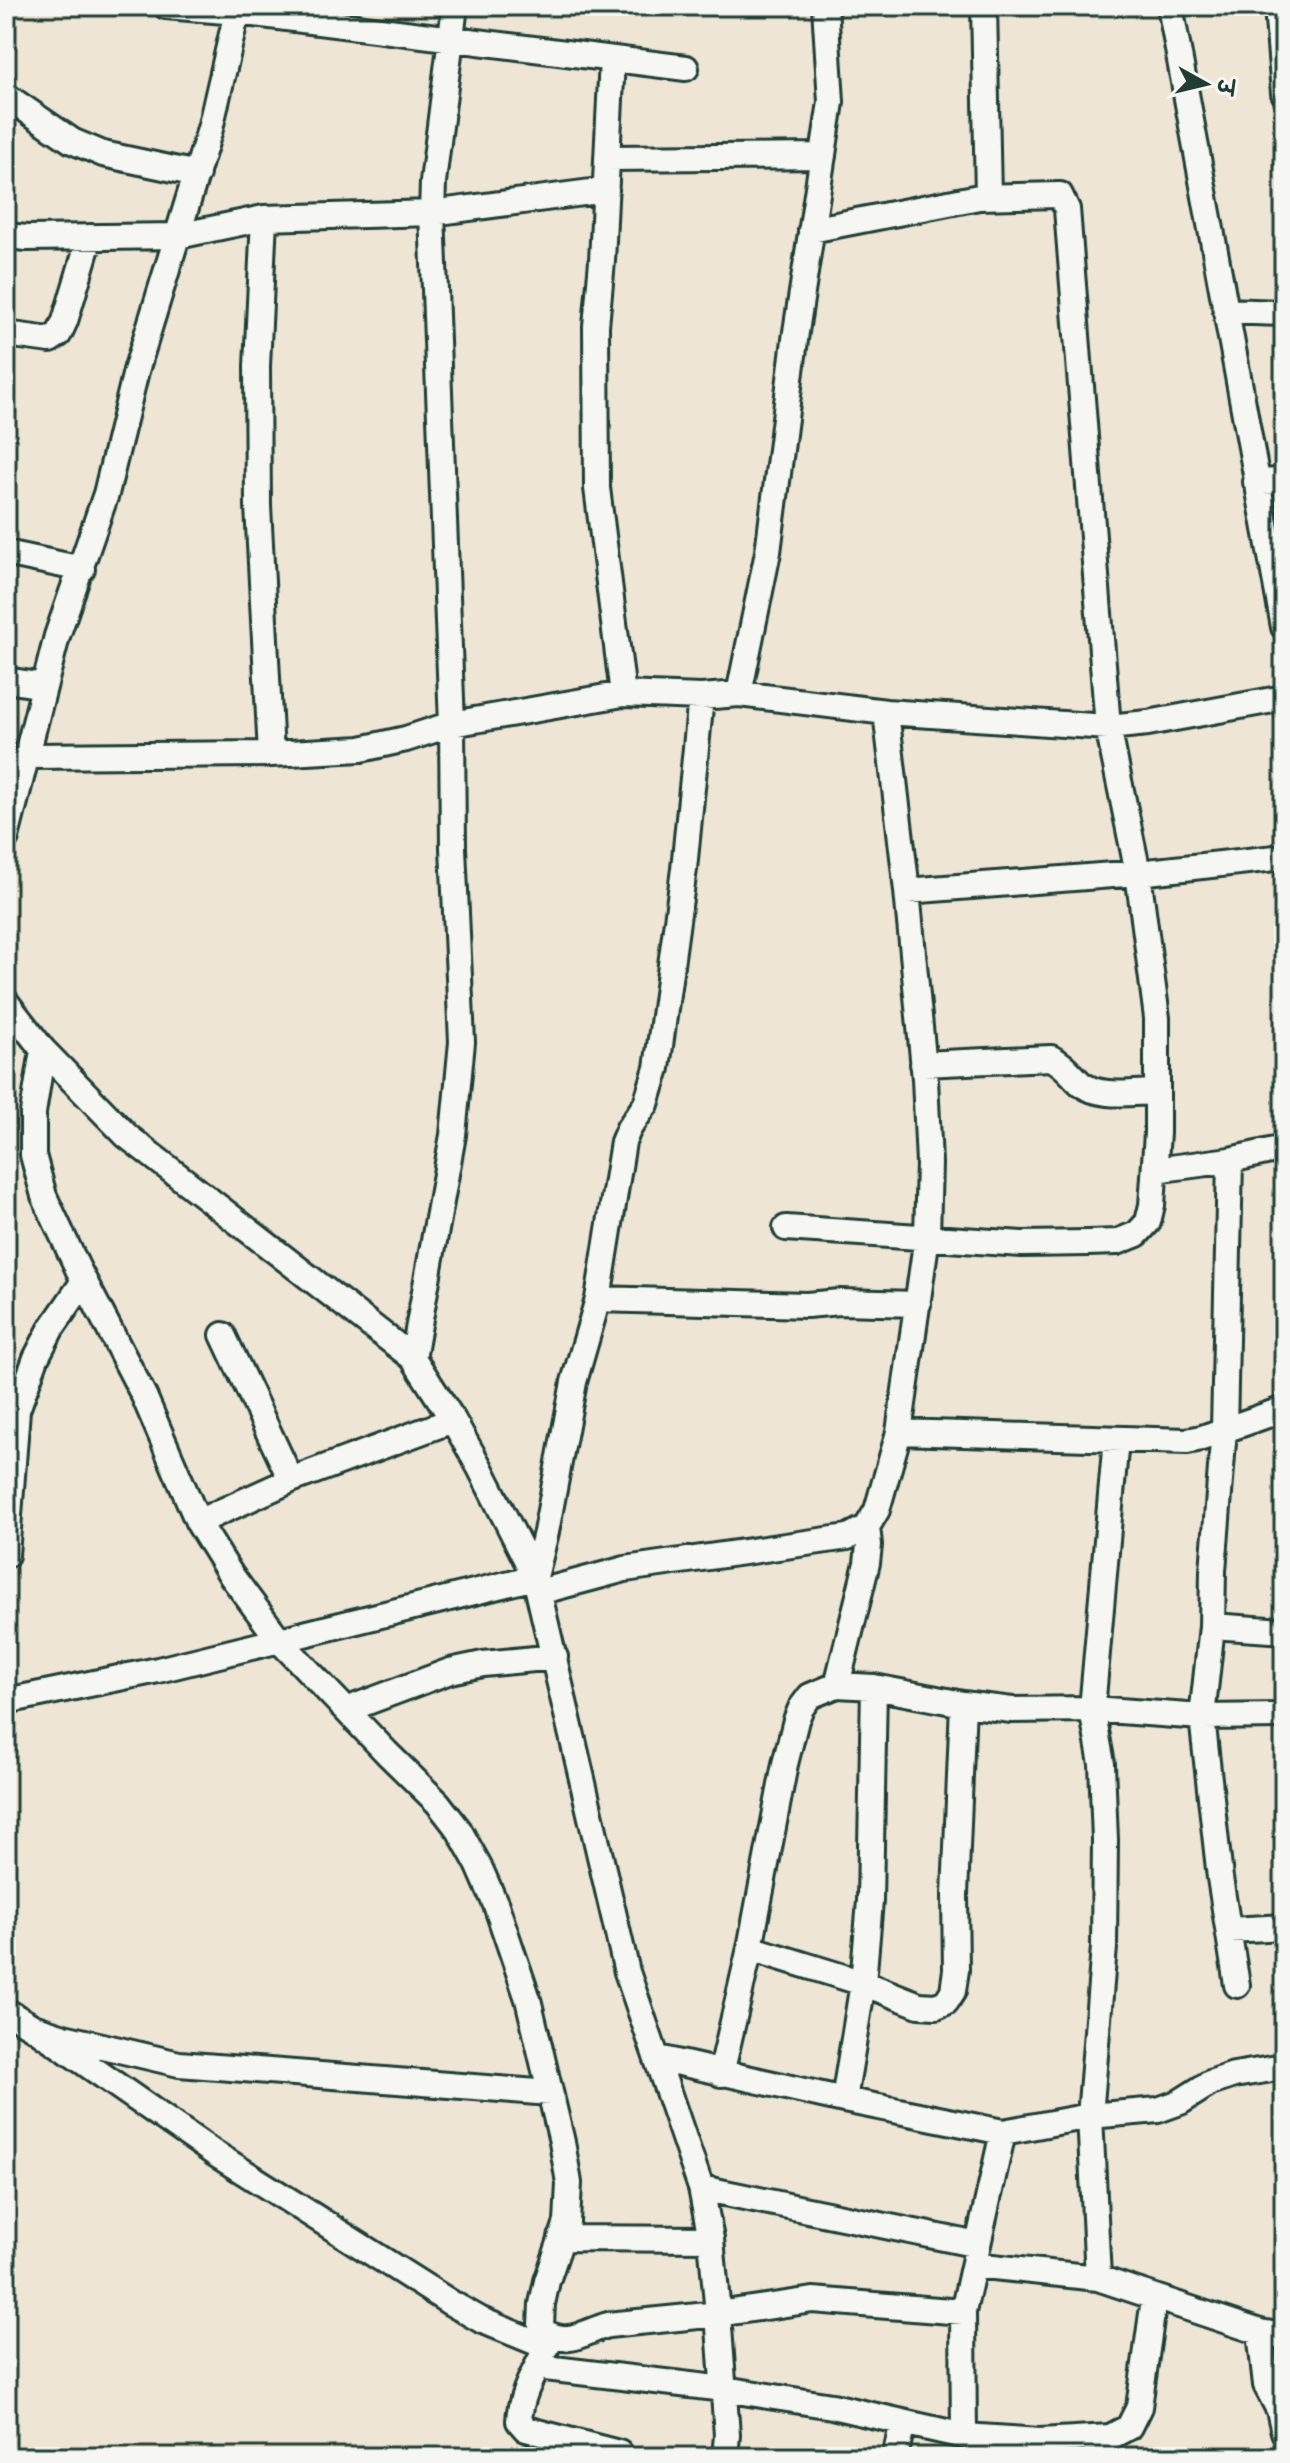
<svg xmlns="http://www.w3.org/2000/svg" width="1290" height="2463" font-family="'Patrick Hand','Playpen Sans Deva',sans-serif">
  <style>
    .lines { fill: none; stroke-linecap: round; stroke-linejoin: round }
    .minor-casing { stroke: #1f3d34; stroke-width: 30 }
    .minor { stroke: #f6f6f2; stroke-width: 24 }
  </style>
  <rect width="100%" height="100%" fill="#efe5d5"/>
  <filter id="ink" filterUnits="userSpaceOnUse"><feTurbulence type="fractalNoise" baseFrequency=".0125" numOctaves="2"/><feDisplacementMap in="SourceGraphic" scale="16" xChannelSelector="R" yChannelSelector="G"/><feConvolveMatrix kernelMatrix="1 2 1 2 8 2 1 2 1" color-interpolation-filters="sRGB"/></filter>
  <g filter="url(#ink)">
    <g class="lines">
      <g class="minor-casing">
        <path id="minor" d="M 166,6 L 237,12 L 686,68
          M 984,6 L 988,196
          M 1170,6 L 1284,627
          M 1280,6 L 1278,20 L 1284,93
          M 612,59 L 602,261 L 596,326 L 597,488 L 623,694
          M 6,96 L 72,141 L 103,154 L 197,174
          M 608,158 L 823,156
          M 264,218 L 257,366 L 258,506 L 271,754
          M 6,236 L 27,238 L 178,236 L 264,218 L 432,213 L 606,190
          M 1226,311 L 1284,313
          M 6,334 L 50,340 L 59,334 L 65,321 L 90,237
          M 1256,482 L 1284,481
          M 6,553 L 82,569
          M 6,680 L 44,686
          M 739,694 L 768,552 L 796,332 L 831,102 L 825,6
          M 28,756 L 271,754 L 361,749 L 406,739 L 452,724 L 623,694 L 701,697 L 739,694 L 886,712 L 1108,727 L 1148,723 L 1284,698
          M 6,837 L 57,636 L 106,494 L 136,371 L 210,129 L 237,12
          M 907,891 L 1138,873 L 1284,857
          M 6,1002 L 43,1050 L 127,1136 L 413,1358 L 453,1420 L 480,1468 L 535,1577 L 627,1972 L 701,2188 L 711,2239 L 718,2314 L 727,2435 L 725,2457
          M 43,1050 L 33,1113 L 33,1155 L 44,1196 L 78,1269 L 144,1396 L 198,1522 L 231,1575 L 280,1641 L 387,1753 L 438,1803 L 459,1830 L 478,1864 L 496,1905 L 528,1999 L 562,2142 L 569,2183 L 567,2222 L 547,2281 L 542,2304 L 541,2325 L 545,2332 C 569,2347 585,2331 608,2325 L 718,2314 L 813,2300 L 963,2312
          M 923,1064 L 1051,1058 C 1064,1064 1070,1073 1080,1083 C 1100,1099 1133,1092 1157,1092
          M 1230,1160 L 1224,1429 L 1213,1571 L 1212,1626 L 1202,1717 L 1220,1878 L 1237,1985
          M 1155,1170 L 1230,1160 L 1284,1148
          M 786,1228 L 1022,1244 L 1088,1243 L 1117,1242 L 1137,1234 L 1148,1222 L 1152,1205 L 1157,1133 L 1157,1018 L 1138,873 L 1108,727 L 1067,209 L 1060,195 L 979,197 L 811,230
          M 598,1299 L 807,1305 L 840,1302 L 918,1304
          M 223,1335 L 291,1480
          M 413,1358 L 453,1135 L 462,1042 L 453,848 L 452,724 L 432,213 L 433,182 L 455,6
          M 899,1432 L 1187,1441 L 1202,1438 L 1284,1409
          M 198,1522 L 291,1480 L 453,1420
          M 6,1555 L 17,1410 L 36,1358 L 51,1329 L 84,1281
          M 539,1592 L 625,1569 L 848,1537 L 867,1527 L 877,1510 L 899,1432 L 927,1236 L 929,1163 L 925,1079 L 907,891 L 886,712
          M 1212,1626 L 1284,1631
          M 837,1685 L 867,1563 L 869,1545 L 867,1527
          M 6,1701 L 158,1670 L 535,1577 L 546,1532 L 574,1382 L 598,1299 L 623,1142 L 629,1128 L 646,1104 L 657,1068 L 684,869 L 701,697
          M 346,1710 L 450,1671 L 483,1664 L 555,1657
          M 1229,1930 L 1284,1927
          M 750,1948 L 863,1983 L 919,2005 L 936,2006 L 946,2002 L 953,1991 L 956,1970 L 955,1895 L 963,1704
          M 6,2011 L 33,2027 L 64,2037 L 179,2064 L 550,2093
          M 33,2027 L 214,2153 L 451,2303 L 481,2320 L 547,2347
          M 658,2058 L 844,2100 L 1003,2132 L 1090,2116 L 1158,2110 L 1180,2102 L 1210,2083 L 1234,2075 L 1284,2067
          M 721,2074 L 750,1948 L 785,1764 L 796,1720 L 801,1708 L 810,1696 L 837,1685 L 874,1687 L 963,1704 L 1012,1710 L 1092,1709 L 1202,1717 L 1284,1716
          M 844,2100 L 863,1983 L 870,1901 L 874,1687
          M 701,2188 L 978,2245
          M 561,2238 L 711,2239
          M 974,2265 L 1098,2278 L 1260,2332 L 1284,2336
          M 1098,2278 L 1090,2116 L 1104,1947 L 1105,1840 L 1102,1764 L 1092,1709 L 1116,1439
          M 1260,2332 L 1266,2385 L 1279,2410 L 1284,2432
          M 543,2355 C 532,2376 520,2397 519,2421 L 526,2429 L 619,2453
          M 537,2367 L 724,2389 L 832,2406 L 964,2436 L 1040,2441 L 1110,2437 L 1129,2427 L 1139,2407 L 1154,2299
          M 964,2436 L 963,2312 L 1003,2132
          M 895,2457 L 903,2422"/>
      </g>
      <use href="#minor" class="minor"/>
    </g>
  </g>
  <rect width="1290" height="2463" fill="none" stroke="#f6f6f2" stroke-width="32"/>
  <rect x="16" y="16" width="1258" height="2431" fill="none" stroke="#1f3d34" stroke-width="3" filter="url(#ink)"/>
  <g transform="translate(1206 84) rotate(98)" stroke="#f6f6f2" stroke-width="6" paint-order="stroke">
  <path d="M0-6L14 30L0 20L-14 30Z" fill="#1f3d34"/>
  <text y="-12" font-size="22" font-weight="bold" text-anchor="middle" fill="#1f3d34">उ</text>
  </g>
</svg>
